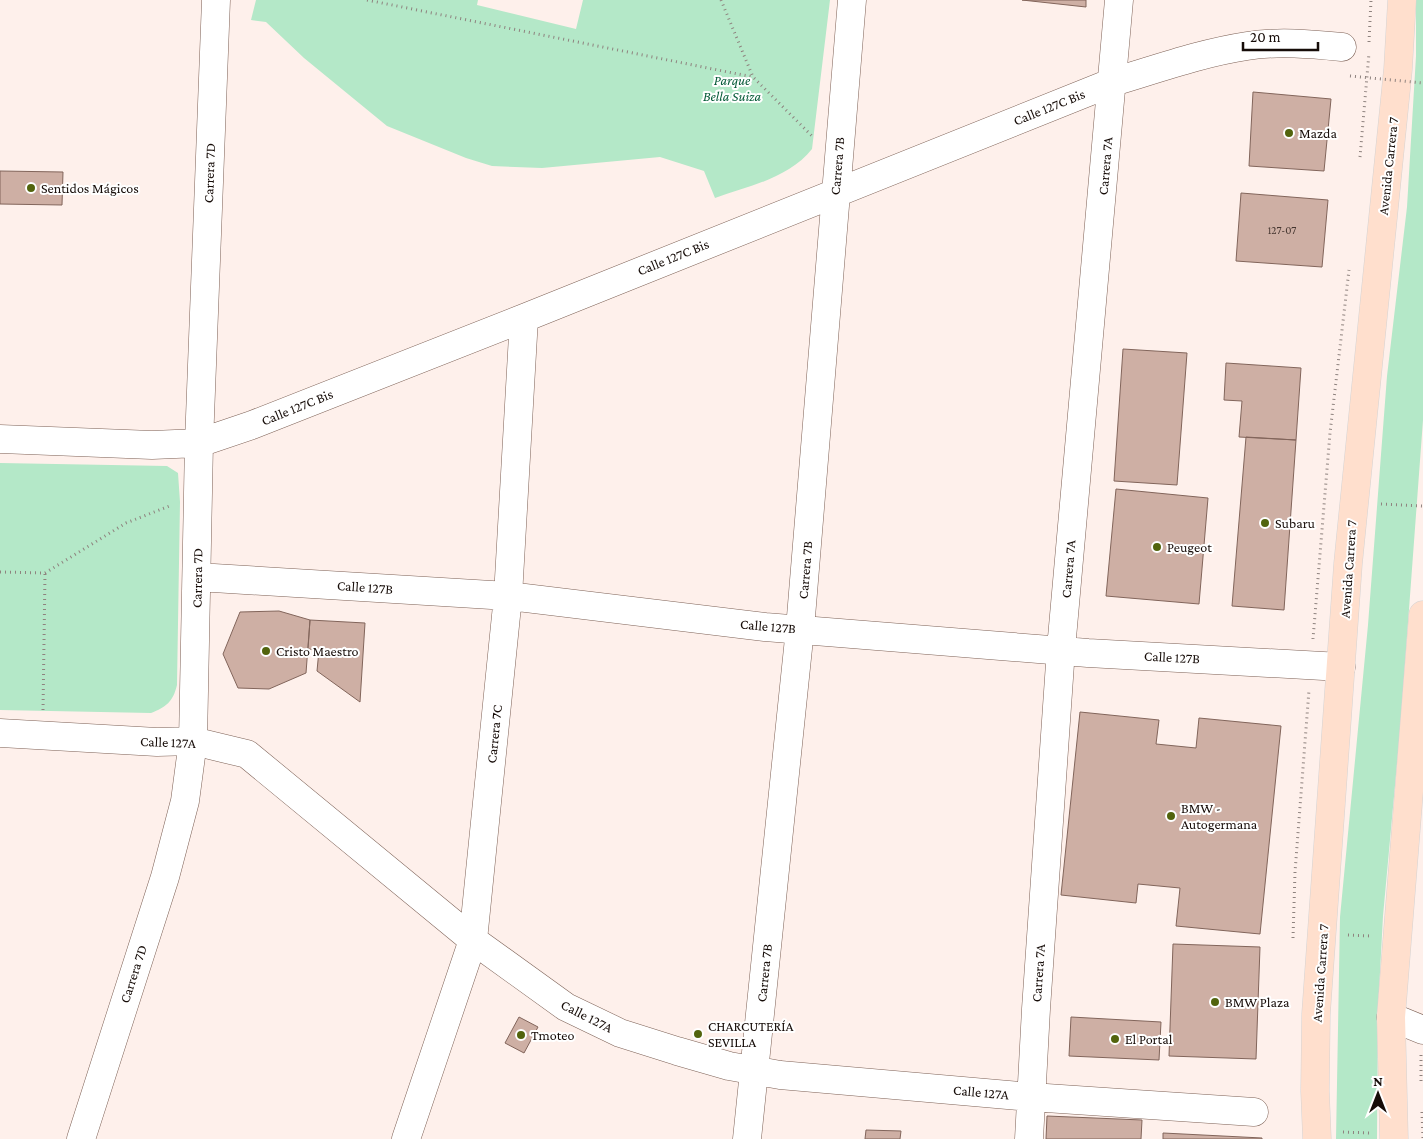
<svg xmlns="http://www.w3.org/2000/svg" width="1423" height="1139" font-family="'Crimson Pro',serif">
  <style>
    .green { fill: #b4e8c8 }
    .building { fill: #ceafa4; stroke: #82655b }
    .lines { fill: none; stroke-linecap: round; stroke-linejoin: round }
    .minor-casing { stroke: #7e6257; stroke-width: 29 }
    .major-casing { stroke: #d5d3d3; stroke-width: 29 }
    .path { stroke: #8e827e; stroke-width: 3; stroke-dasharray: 1 4; stroke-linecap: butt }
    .minor { stroke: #fff; stroke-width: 28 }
    .major { stroke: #ffdfcd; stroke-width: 28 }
    .path-bridge { stroke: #8e827e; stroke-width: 3; stroke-dasharray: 1 4; stroke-linecap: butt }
    .poi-dot { fill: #52640d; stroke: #fff; stroke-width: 2 }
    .labels { text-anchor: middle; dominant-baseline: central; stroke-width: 4; stroke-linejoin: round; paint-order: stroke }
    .number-label { font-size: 11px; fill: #44352f }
    .park-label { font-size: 14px; font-style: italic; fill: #045a37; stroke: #fff }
    .street-label { font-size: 14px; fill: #160c08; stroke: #fff }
    .poi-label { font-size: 14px; fill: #160c08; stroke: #fff; text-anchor: start }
  </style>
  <rect width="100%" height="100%" fill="#fef0eb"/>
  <path class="green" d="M 256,0 L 478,0 L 477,5 L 576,29 L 583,0 L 830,0 L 812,149 C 789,178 749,186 715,198 L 704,171 L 660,157 L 542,168 L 492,166 L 466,158 L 387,126 L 304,58 L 266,22 L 251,20 Z
    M 1416,0 L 1423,0 L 1423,420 L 1400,731 L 1383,916 L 1378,1010 L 1377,1139 L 1336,1139 L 1340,917 L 1368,625 L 1387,376 L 1407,207 L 1416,56 Z
    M 0,463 L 167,466 L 178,473 L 180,502 L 177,685 C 173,702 166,707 151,713 L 0,710 Z"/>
  <path class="building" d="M 1022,0 L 1086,0 L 1086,7 Z
    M 1253,92 L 1331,99 L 1324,171 L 1249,166 Z
    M 0,171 L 63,172 L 62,205 L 0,204 Z
    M 1241,193 L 1328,200 L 1322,267 L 1236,261 Z
    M 1123,349 L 1187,353 L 1177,485 L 1114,481 Z
    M 1226,363 L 1301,368 L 1296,440 L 1239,437 L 1242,401 L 1224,400 Z
    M 1246,437 L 1296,440 L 1284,610 L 1232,606 Z
    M 1116,489 L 1208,498 L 1199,604 L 1106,596 Z
    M 279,611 L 310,620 L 306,673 L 269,689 L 238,688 L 223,654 L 240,612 Z
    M 310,620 L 365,623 L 360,702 L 317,671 L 319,650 L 308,649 Z
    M 1080,712 L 1159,720 L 1156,744 L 1196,748 L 1199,718 L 1281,726 L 1260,934 L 1176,926 L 1180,888 L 1138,884 L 1136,903 L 1061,895 Z
    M 1173,944 L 1260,947 L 1256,1059 L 1169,1056 Z
    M 519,1017 L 538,1027 L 524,1053 L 505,1043 Z
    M 1071,1017 L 1161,1022 L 1159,1060 L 1069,1056 Z
    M 1047,1116 L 1142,1120 L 1141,1139 L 1046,1139 Z
    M 866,1130 L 901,1131 L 900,1139 L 865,1139 Z
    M 1163,1133 L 1262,1138 L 1262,1139 L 1163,1139 Z"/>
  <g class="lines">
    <g class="minor-casing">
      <path id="minor" d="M 0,439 L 152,445 L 199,443 L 252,425 L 524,318 L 1113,82 C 1157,69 1201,53 1247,46 C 1278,41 1311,44 1342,47
        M 197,577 L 508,596 L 765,627 L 1088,653 L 1341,667
        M 0,733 L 157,742 L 193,741 L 247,754 L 473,940 L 566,1007 L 620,1033 L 677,1051 L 729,1066 L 780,1075 L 1031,1097 L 1254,1112
        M 1391,1017 L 1423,1030
        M 81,1139 L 165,877 L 185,801 L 193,741 L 199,443 L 216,0
        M 406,1139 L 473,940 L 508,596 L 524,318
        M 747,1139 L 800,629 L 852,0
        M 1029,1139 L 1036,1009 L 1061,649 L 1119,0"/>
    </g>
    <g class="major-casing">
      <path id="major" d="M 1317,1139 L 1315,1091 L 1316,1014 L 1348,564 L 1398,69 L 1402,0
        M 1394,1139 L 1391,1017 L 1423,615"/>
    </g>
    <path class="path" d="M 367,0 L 753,77
      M 721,0 L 753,77 L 814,138
      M 1369,42 L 1371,0
      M 1360,157 L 1369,53
      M 1381,504 L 1423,506
      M 0,572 L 45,573 L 126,523 L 172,505
      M 1313,639 L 1330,433 L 1349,270
      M 43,710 L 45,573
      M 1348,935 L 1371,936
      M 1293,938 L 1295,872 L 1309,690
      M 1421,1081 L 1421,1055
      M 1422,1112 L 1423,1139
      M 1343,1132 L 1369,1133"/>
    <use href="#minor" class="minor"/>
    <use href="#major" class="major"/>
    <path class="path-bridge" d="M 1350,76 L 1423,83"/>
  </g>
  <g class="poi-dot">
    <circle cx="1289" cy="133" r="5"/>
    <circle cx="31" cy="188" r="5"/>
    <circle cx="1265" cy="523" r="5"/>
    <circle cx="1157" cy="547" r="5"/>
    <circle cx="266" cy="651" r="5"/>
    <circle cx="1171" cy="816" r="5"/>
    <circle cx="1215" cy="1002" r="5"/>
    <circle cx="698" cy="1034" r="5"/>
    <circle cx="521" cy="1035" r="5"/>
    <circle cx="1115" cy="1039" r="5"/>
  </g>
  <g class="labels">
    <g class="number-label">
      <text x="1282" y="230">127-07</text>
    </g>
    <g class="park-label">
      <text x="732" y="80">Parque<tspan x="732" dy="16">Bella Suiza</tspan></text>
    </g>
    <g class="street-label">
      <text transform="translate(1049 107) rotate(-22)">Calle 127C Bis</text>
      <text transform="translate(837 166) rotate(-85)">Carrera 7B</text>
      <text transform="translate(1105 166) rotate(-85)">Carrera 7A</text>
      <text transform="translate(1388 166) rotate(-84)">Avenida Carrera 7</text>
      <text transform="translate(209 173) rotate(-88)">Carrera 7D</text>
      <text transform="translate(673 257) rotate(-22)">Calle 127C Bis</text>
      <text transform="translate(297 407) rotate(-22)">Calle 127C Bis</text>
      <text transform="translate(1068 569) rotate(-85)">Carrera 7A</text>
      <text transform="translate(1348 569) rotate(-86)">Avenida Carrera 7</text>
      <text transform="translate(805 570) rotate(-85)">Carrera 7B</text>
      <text transform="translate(197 578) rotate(-89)">Carrera 7D</text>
      <text transform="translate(365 587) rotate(4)">Calle 127B</text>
      <text transform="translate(768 626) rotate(5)">Calle 127B</text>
      <text transform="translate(1172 657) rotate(3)">Calle 127B</text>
      <text transform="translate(494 734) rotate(-84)">Carrera 7C</text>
      <text transform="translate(168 742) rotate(2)">Calle 127A</text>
      <text transform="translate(764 973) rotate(-84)">Carrera 7B</text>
      <text transform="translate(1038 973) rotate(-86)">Carrera 7A</text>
      <text transform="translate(1320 973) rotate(-86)">Avenida Carrera 7</text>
      <text transform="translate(133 974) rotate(-72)">Carrera 7D</text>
      <text transform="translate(587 1016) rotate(27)">Calle 127A</text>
      <text transform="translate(981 1092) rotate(5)">Calle 127A</text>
    </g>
    <g class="poi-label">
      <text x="1299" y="133">Mazda</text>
      <text x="41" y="188">Sentidos Mágicos</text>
      <text x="1275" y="523">Subaru</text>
      <text x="1167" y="547">Peugeot</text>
      <text x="276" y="651">Cristo Maestro</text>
      <text x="1181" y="808">BMW -<tspan x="1181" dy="16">Autogermana</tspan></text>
      <text x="1225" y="1002">BMW Plaza</text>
      <text x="708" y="1026">CHARCUTERÍA<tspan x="708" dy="16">SEVILLA</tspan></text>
      <text x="531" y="1035">Tmoteo</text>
      <text x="1125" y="1039">El Portal</text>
    </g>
  </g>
  <g transform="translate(1378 1094)" stroke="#ffffff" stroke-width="4" paint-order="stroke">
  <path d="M0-4L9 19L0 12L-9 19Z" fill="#160c08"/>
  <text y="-8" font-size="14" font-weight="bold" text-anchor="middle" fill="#160c08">N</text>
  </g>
  <path d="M1243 42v8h75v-8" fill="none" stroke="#160c08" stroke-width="2.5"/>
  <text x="1250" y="42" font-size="15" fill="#160c08" stroke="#ffffff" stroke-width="4" paint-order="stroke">20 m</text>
</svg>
